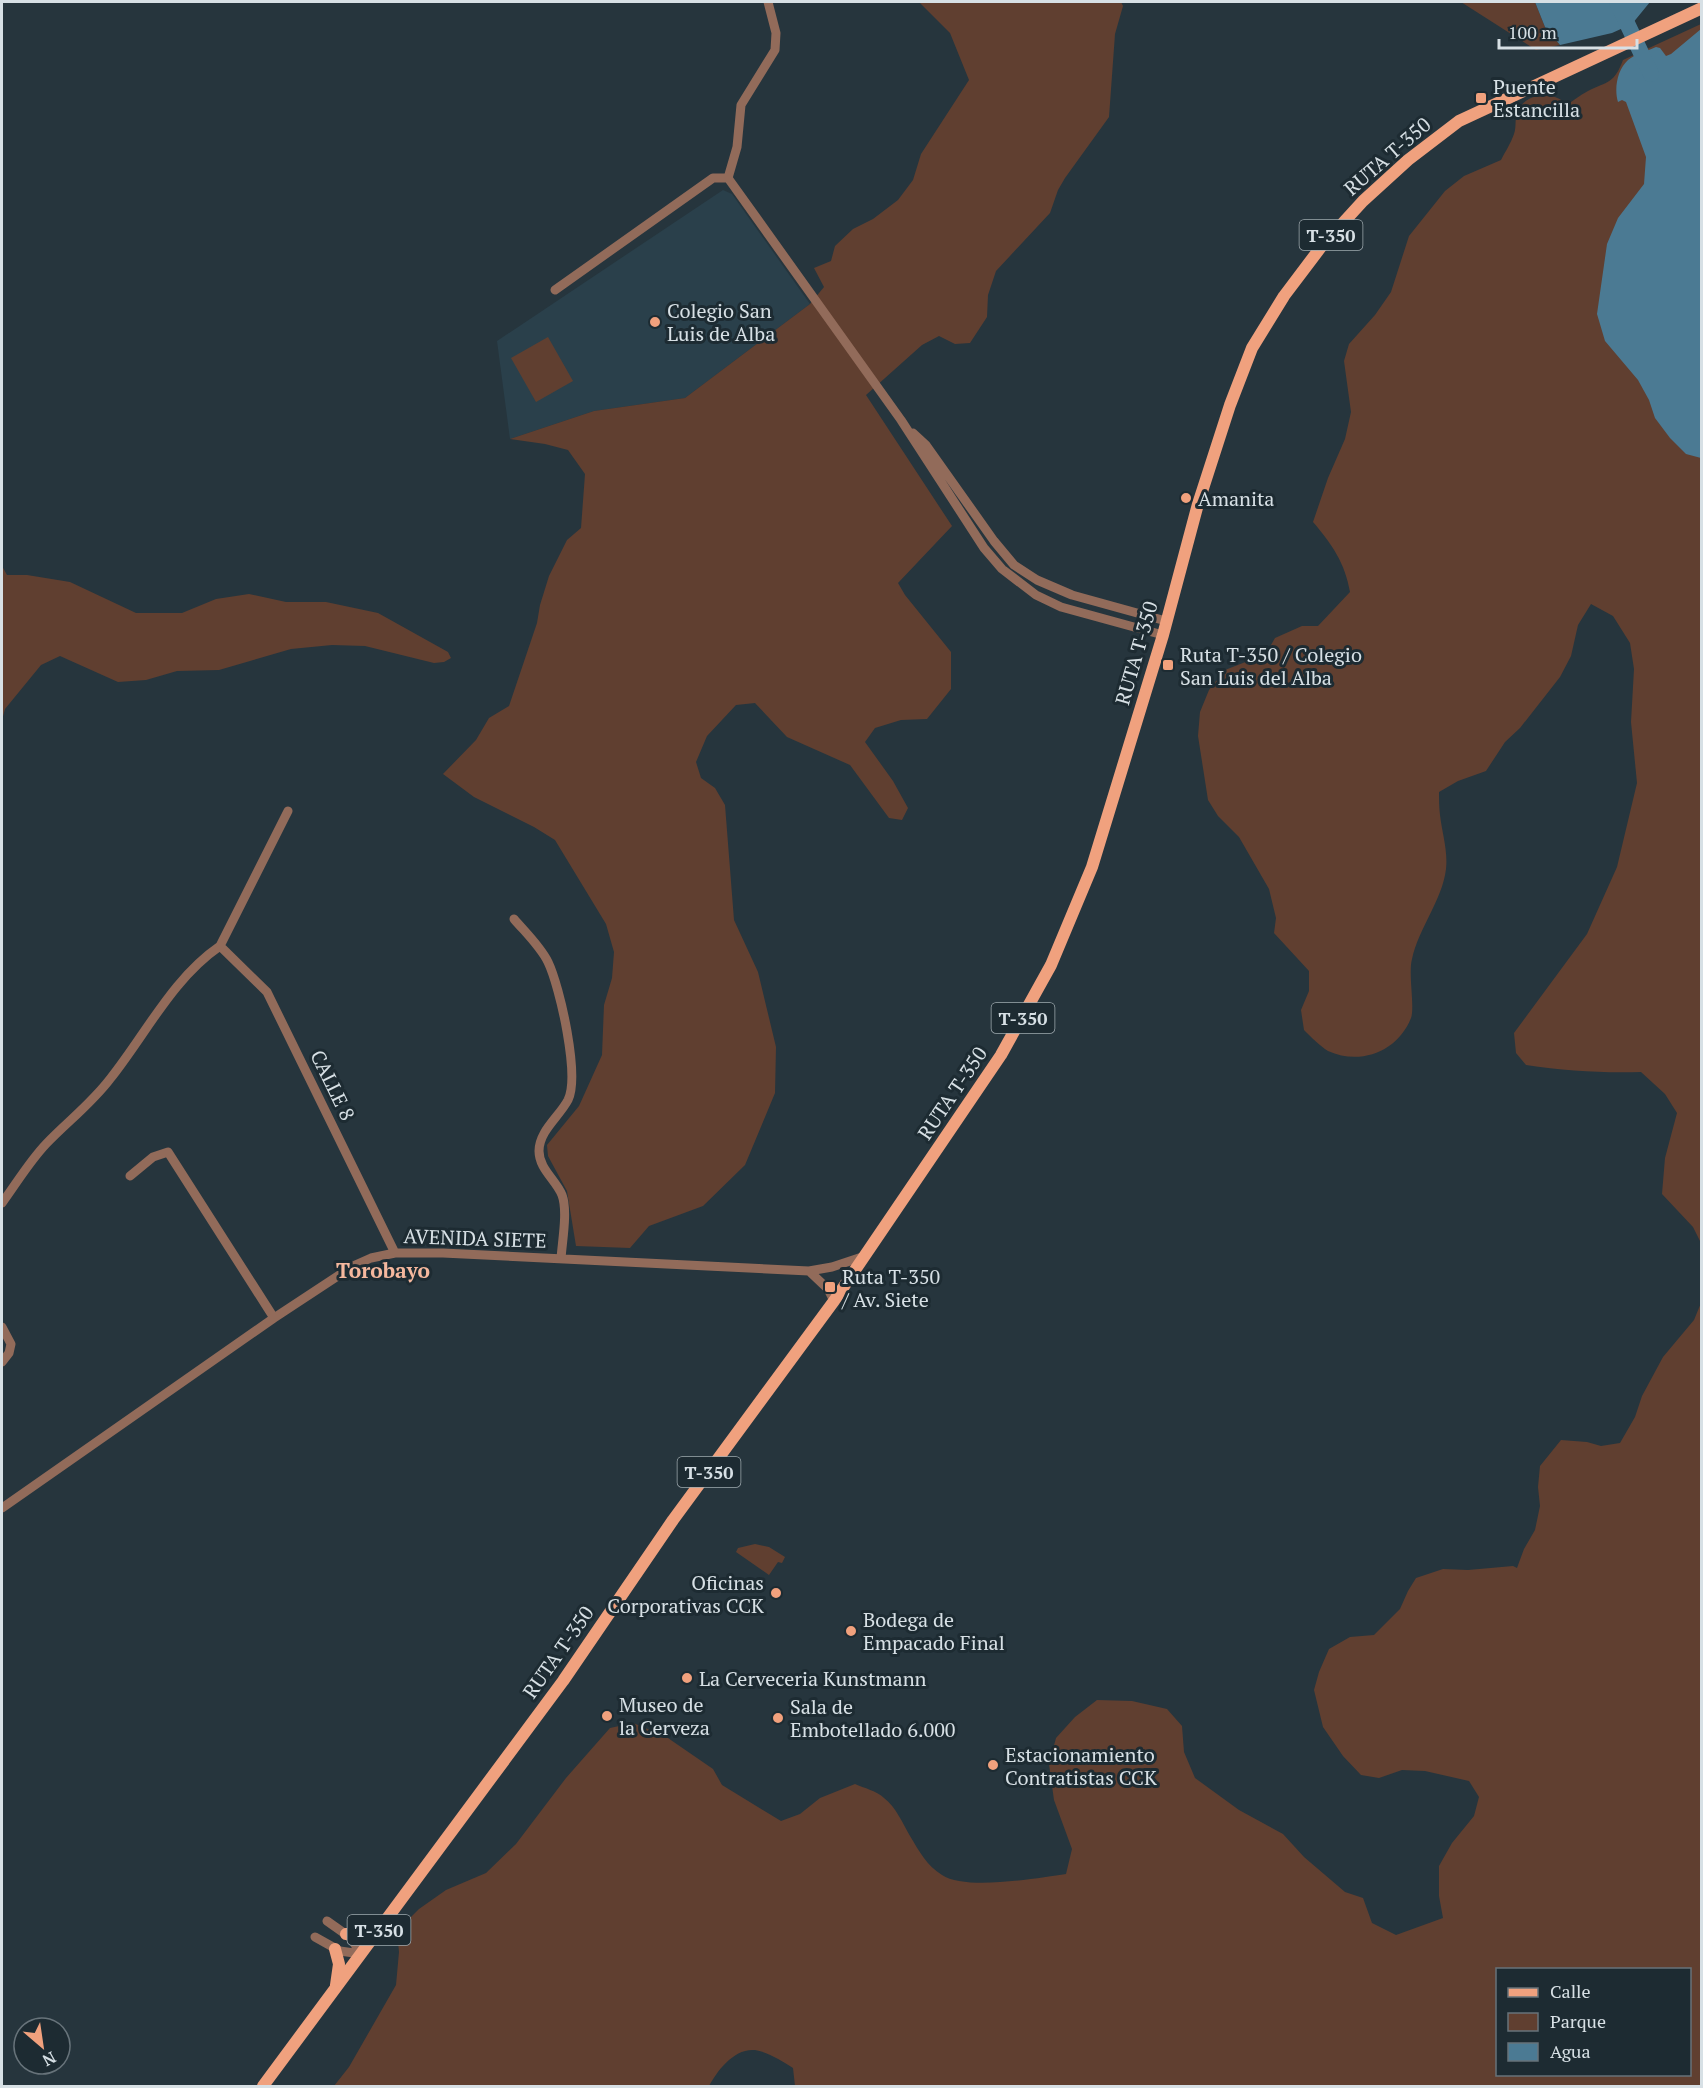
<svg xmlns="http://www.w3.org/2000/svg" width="1703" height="2088" font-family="'PT Serif',serif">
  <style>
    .built { fill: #2a404b }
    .green { fill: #603f30; fill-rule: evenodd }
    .water { fill: #4b7a93 }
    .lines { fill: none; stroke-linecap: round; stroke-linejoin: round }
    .river { stroke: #4b7a93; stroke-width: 16 }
    .minor { stroke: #926b5a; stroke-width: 9 }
    .major { stroke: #f0a17e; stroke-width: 12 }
    .poi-dot { fill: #f1a17d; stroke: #1d2b32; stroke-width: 2 }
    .labels { text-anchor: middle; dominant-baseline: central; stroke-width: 6; stroke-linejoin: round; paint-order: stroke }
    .shield { fill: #1d2b32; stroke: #9faaaf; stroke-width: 1.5 }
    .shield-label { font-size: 18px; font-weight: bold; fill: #d7e0e5 }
    .poi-label { font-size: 20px; fill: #d7e0e5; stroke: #1d2b32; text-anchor: start }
    .street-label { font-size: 20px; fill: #d7e0e5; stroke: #1d2b32 }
    .neighbourhood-label { font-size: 21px; font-weight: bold; fill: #f5b89e; stroke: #1d2b32 }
  </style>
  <rect width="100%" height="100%" fill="#26353d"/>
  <path class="built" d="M 723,190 L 732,194 L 810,304 L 685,398 L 594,411 L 510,439 L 497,341 Z"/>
  <path class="green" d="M 919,2 L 1121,2 L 1123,6 L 1115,34 L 1109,117 L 1065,178 L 1058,190 L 1050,213 L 996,271 L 988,295 L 987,317 L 970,343 L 955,344 L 939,336 L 922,345 L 866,395 L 952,526 L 898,583 L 905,595 L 951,652 L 951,689 L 927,719 L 901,720 L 875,728 L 865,742 L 893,781 L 908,808 L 902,820 L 889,818 L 850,765 L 787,737 L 755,703 L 736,705 L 707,736 L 696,762 L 701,778 L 715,788 L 725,805 L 734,920 L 758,972 L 776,1047 L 775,1093 L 745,1165 L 703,1206 L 649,1226 L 630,1248 L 576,1246 L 567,1191 L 548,1156 L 547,1145 L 579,1106 L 602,1055 L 604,1005 L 612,978 L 614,952 L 606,924 L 555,840 L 534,827 L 474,797 L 443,774 L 476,740 L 489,718 L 509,706 L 537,623 L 540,605 L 549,576 L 567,540 L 581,528 L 585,474 L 568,450 L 545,444 L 510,439 L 594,411 L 685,398 L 810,304 L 824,287 L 814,268 L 831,261 L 835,246 L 853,229 L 873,219 L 898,200 L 913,180 L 921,154 L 969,80 L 950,33 Z
    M 1461,2 L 1535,2 L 1545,27 L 1560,45 L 1536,50 Z
    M 1701,24 L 1701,1243 L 1693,1227 L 1662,1194 L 1665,1158 L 1677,1113 L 1665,1094 L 1641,1072 C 1602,1073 1565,1071 1526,1065 L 1516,1053 L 1514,1033 L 1587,934 L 1617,867 L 1637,783 L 1631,722 L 1634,669 L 1630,643 L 1613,616 L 1591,604 L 1578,625 L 1571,656 L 1560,677 L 1520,728 L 1505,742 L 1486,771 L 1458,781 L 1439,792 C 1439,799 1439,807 1440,815 C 1442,833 1448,850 1446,869 C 1442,901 1419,927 1412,959 C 1408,974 1415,1007 1411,1018 C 1398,1051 1361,1066 1328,1051 C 1320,1046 1311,1037 1304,1030 L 1301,1010 L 1309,991 L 1309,971 L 1274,933 L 1276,918 L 1269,889 L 1239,837 L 1218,816 L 1208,800 L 1198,736 L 1200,712 L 1209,690 L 1225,670 L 1248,661 L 1263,659 L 1275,638 L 1302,626 L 1318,626 L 1350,592 C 1345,563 1332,544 1313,522 L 1328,478 L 1345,439 L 1351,412 L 1344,361 L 1349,344 L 1375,315 L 1391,292 L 1409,236 L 1445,191 L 1464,176 L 1501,160 C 1505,152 1511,143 1514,134 C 1517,126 1514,117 1518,110 C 1527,93 1554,90 1567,105 C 1574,100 1580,95 1588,91 C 1608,81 1614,84 1623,60 Z
    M 548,337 L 573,381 L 536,402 L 511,358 Z
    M 2,566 L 7,575 L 27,575 L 70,582 L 136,613 L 182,613 L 216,599 L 249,594 L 286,602 L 326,602 L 378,613 L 448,652 L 451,658 L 444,662 L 434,663 L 365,646 L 332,645 L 291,649 L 219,670 L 177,671 L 146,680 L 118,682 L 60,656 L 41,665 L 5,709 L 2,720 Z
    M 1701,1303 L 1701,2086 L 795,2086 L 793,2068 C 782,2061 768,2052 755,2050 C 734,2048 717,2071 709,2086 L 334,2086 L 349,2067 L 396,1985 L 399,1952 L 397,1931 L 419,1909 L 446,1890 L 486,1873 L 516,1844 L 566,1778 L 610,1728 L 633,1723 L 665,1736 L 713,1769 L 722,1785 L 781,1821 L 800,1814 L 820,1798 L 855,1784 C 864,1788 877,1791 884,1798 C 896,1807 903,1824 910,1836 C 919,1851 927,1866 942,1875 C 966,1891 1038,1878 1066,1874 L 1072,1849 L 1054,1800 L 1049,1764 L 1056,1738 L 1075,1717 L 1097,1700 L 1132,1701 L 1167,1709 L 1182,1726 L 1184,1752 L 1195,1778 L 1239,1810 L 1283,1834 L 1304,1857 L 1345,1892 L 1363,1898 L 1372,1923 L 1396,1935 L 1443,1918 L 1439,1896 L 1439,1866 L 1452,1843 L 1474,1816 L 1479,1797 L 1469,1781 L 1425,1771 L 1402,1770 L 1379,1778 L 1361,1775 L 1343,1756 L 1323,1727 L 1314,1690 L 1319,1672 L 1329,1649 L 1350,1637 L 1374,1635 L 1400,1609 L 1408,1591 L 1416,1578 L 1443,1569 L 1468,1570 L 1513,1566 L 1517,1568 L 1524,1549 L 1535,1530 L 1540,1506 L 1538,1487 L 1540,1466 L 1561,1440 L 1587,1442 L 1601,1446 L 1620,1443 L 1635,1417 L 1642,1396 L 1663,1357 L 1694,1320 ZM 1498,1970 L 1690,1970 L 1690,2074 L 1498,2074 Z
    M 755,1544 L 769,1547 L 785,1557 L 782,1563 L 778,1562 L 769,1575 L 736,1552 L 738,1548 Z"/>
  <path class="water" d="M 1535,2 L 1650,2 L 1632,24 L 1612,33 L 1560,45 L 1545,27 Z
    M 1701,29 L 1701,458 L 1686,454 L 1670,438 L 1655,418 L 1649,400 L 1638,380 L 1605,341 L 1597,314 L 1607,244 L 1618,218 L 1644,184 L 1646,157 L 1626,102 L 1622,100 L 1618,102 C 1614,89 1617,70 1628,60 C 1635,54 1647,51 1656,47 L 1660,48 L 1666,56 L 1671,54 Z"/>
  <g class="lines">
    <path class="river" d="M 1617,2 L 1651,74"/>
    <path class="minor" d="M 728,178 L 737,147 L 741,105 L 775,50 L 776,33 L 768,2
      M 555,290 L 713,178 L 728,178 L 901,420 L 984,548 L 1002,569 L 1036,595 L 1061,607 L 1163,635
      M 913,433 L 926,445 L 994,541 L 1014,565 L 1037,580 L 1072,595 L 1166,621
      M 514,919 C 525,932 540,946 548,962 C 560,987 580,1076 568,1100 C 559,1117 539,1131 539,1151 C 539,1169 556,1180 562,1195 C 568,1211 562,1242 561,1259
      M 220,946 L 267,992 L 395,1253
      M 130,1176 L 153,1157 L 168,1152 L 274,1318
      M 2,1203 C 16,1184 29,1162 46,1144 C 67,1122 91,1104 110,1079 C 146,1034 172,979 220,946 L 288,811
      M 809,1271 L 828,1289 L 834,1301
      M 2,1327 L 11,1344 L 9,1353 L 2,1362
      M 2,1508 L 274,1318 L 353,1266 L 371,1258 L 395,1253 L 443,1253 L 809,1271 L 832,1267 L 865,1256
      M 327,1921 L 351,1938 L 361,1954
      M 315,1937 L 340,1951 L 361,1954"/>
    <path class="major" d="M 346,1934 L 358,1935 L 380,1926
      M 335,1949 L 339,1964 L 336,1985
      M 263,2086 L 563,1681 L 673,1520 L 834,1301 L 1001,1055 L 1051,965 L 1092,867 L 1163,635 L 1198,504 L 1230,405 L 1252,348 L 1284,296 L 1321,247 L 1363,201 L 1408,160 L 1459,121 L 1702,8"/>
  </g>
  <g class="poi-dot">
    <rect x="1475" y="92" width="12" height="12" rx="3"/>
    <circle cx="655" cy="322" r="6"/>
    <circle cx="1186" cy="498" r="6"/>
    <rect x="1162" y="659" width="12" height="12" rx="3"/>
    <rect x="824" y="1281" width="12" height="12" rx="3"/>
    <circle cx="776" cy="1593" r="6"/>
    <circle cx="851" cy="1631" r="6"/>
    <circle cx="687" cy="1678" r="6"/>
    <circle cx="607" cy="1716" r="6"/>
    <circle cx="778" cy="1718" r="6"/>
    <circle cx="993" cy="1765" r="6"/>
  </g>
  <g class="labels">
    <g class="shield">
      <rect x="1299.5" y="220" width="63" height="30" rx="4.5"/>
      <rect x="991.5" y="1003" width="63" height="30" rx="4.5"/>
      <rect x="677.5" y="1457" width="63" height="30" rx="4.5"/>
      <rect x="347.5" y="1915" width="63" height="30" rx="4.5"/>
    </g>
    <g class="shield-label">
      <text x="1331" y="235">T-350</text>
      <text x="1023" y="1018">T-350</text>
      <text x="709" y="1472">T-350</text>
      <text x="379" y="1930">T-350</text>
    </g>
    <g class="poi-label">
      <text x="1493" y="86">Puente<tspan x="1493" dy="23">Estancilla</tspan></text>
      <text x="667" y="310">Colegio San<tspan x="667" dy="23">Luis de Alba</tspan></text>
      <text x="1198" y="498">Amanita</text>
      <text x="1180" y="654">Ruta T-350 / Colegio<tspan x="1180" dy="23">San Luis del Alba</tspan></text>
      <text x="842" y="1276">Ruta T-350<tspan x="842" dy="23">/ Av. Siete</tspan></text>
      <text x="764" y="1582" text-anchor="end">Oficinas<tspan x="764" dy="23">Corporativas CCK</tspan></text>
      <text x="863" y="1619">Bodega de<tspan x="863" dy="23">Empacado Final</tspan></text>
      <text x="699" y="1678">La Cerveceria Kunstmann</text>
      <text x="619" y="1704">Museo de<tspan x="619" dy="23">la Cerveza</tspan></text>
      <text x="790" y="1706">Sala de<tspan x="790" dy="23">Embotellado 6.000</tspan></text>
      <text x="1005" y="1754">Estacionamiento<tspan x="1005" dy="23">Contratistas CCK</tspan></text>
    </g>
    <g class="street-label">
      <text transform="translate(1387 156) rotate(-41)">RUTA T-350</text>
      <text transform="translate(1136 653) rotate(-74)">RUTA T-350</text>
      <text transform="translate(333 1085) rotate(64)">CALLE 8</text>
      <text transform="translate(952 1093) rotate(-56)">RUTA T-350</text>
      <text transform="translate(475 1238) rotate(2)">AVENIDA SIETE</text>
      <text transform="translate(558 1652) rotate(-55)">RUTA T-350</text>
    </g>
    <g class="neighbourhood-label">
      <text x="383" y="1270">Torobayo</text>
    </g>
  </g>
  <rect width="1703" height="2088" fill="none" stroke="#d7e0e5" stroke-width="6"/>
  <rect x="1496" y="1968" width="195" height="108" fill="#1d2b32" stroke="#67737a" stroke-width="1.5"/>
  <rect x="1508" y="1988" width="30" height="9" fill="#f0a17e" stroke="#67737a" stroke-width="1.5"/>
  <text x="1550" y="1998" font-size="18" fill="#d7e0e5">Calle</text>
  <rect x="1508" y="2013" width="30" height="18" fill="#603f30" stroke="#67737a" stroke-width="1.5"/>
  <text x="1550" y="2028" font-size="18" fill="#d7e0e5">Parque</text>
  <rect x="1508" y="2043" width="30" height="18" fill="#4b7a93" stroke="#67737a" stroke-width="1.5"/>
  <text x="1550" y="2058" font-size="18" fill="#d7e0e5">Agua</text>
  <g transform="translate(42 2046) rotate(151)"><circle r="28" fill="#1d2b32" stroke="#67737a" stroke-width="1.5"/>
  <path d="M0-4.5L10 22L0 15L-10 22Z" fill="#f1a17d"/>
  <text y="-9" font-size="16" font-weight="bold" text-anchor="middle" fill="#d7e0e5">N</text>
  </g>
  <path d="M1499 39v9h138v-9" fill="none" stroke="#d7e0e5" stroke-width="3"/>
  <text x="1508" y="39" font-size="18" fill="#d7e0e5" stroke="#1d2b32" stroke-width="4.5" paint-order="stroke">100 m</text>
</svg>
